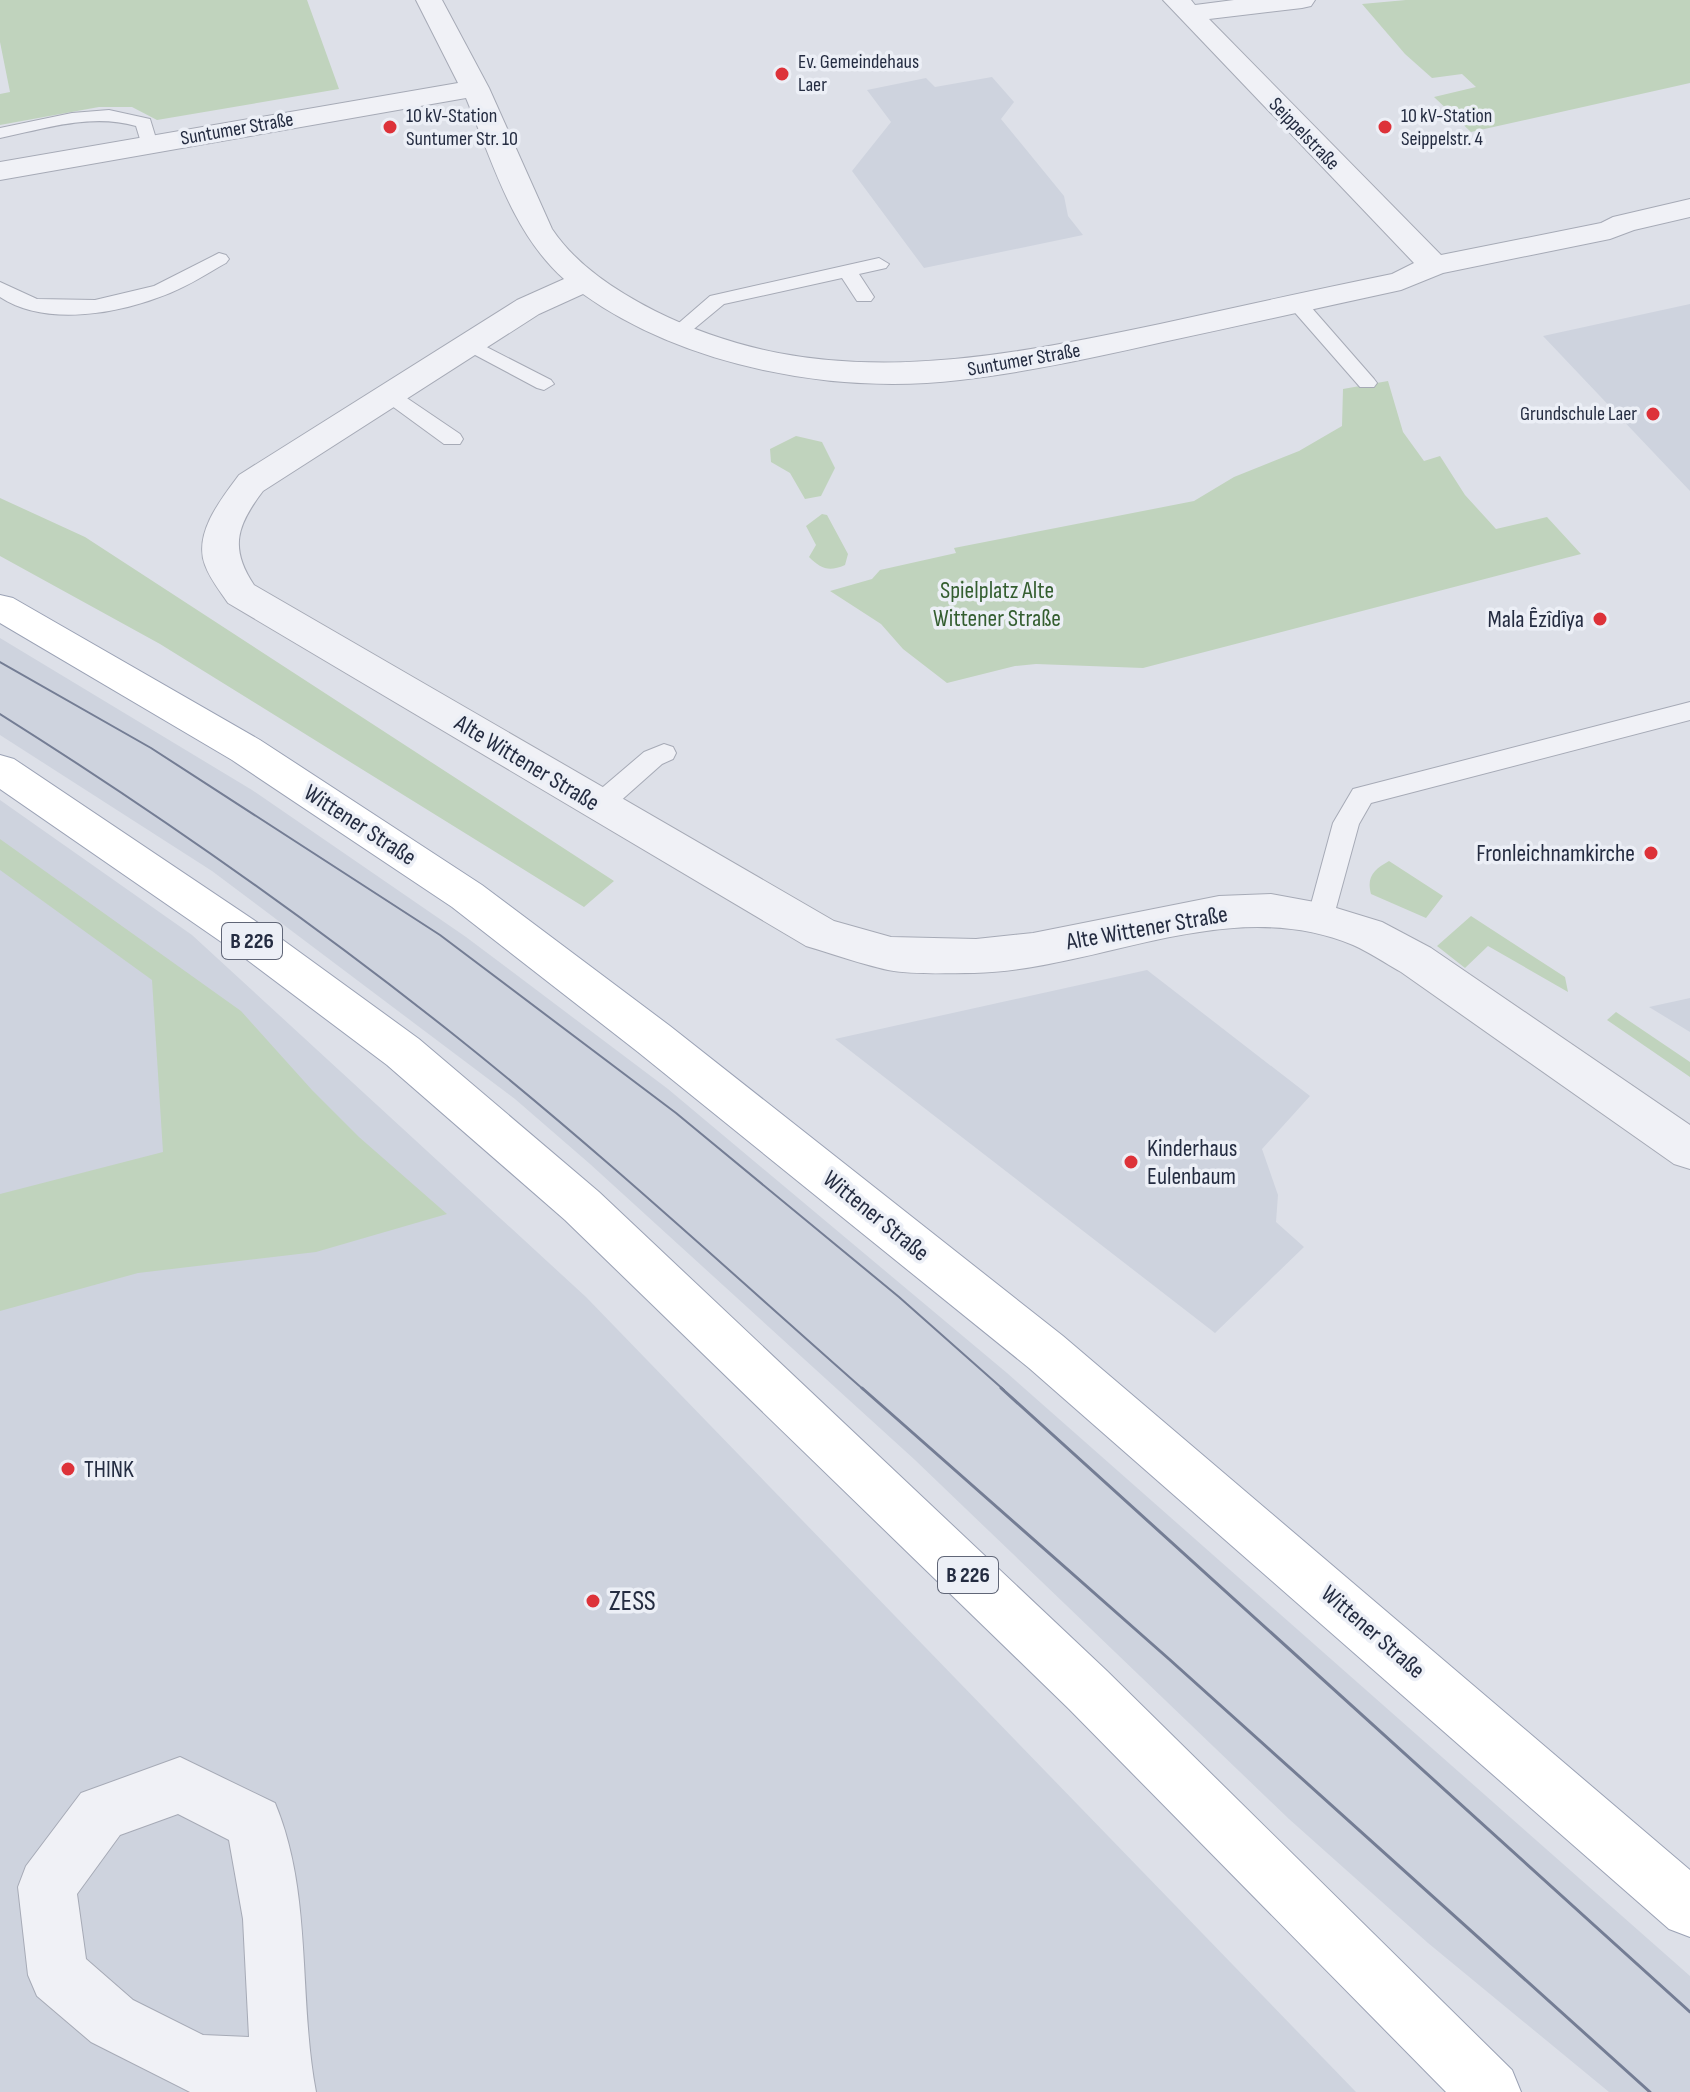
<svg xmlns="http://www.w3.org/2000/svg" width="1690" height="2092" font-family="'Sofia Sans Condensed',sans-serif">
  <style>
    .built { fill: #ced3de }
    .green { fill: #c0d3bd }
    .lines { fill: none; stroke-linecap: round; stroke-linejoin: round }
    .service-casing { stroke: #a6aab6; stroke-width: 2 }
    .minor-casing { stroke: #a6aab6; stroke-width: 2 }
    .primary-casing { stroke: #9ba2b5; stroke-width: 2 }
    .service { fill: #f0f1f6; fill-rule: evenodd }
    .minor { fill: #f0f1f6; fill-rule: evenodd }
    .primary { fill: #fff; fill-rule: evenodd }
    .tram-far1 { stroke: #747d94; stroke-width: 2 }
    .tram { stroke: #747d94; stroke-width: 3 }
    .poi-dot { fill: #dd3239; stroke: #eceff6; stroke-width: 3 }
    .labels { text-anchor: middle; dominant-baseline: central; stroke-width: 7; stroke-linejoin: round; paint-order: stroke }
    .far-poi-label { font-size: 20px; fill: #242c41; stroke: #eceff6; text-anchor: start }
    .far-street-label { font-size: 20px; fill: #242c41; stroke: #eceff6 }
    .shield { fill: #eceff6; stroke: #606677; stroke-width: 2 }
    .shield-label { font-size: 22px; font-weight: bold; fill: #242c41 }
    .park-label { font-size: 24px; fill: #345e30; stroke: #eceff6 }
    .poi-label { font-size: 24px; fill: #242c41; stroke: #eceff6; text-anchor: end }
    .street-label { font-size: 24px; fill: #242c41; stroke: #eceff6 }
    .near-poi-label { font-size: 28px; fill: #242c41; stroke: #eceff6; text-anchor: start }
  </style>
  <rect width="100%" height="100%" fill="#dde0e8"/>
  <path class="built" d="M 992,77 L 1014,102 L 1001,119 L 1064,196 L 1068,216 L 1083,235 L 924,268 L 852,171 L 891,122 L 867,90 L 926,78 L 935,87 Z
    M 1690,304 L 1690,491 L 1543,336 Z
    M 0,638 L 252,790 L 466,937 L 668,1089 L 1007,1373 L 1690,1976 L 1690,2092 L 1609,2092 L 1428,1943 L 1289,1819 L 915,1460 L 590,1164 L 515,1099 L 212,871 L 0,735 Z
    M 0,800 L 192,935 L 586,1297 L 1356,2092 L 0,2092 Z
    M 1147,970 L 1310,1096 L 1262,1149 L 1278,1195 L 1276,1222 L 1304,1247 L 1215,1333 L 835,1039 Z
    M 1690,998 L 1690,1032 L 1649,1007 Z"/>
  <path class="green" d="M 0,0 L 307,0 L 339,89 L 157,120 L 132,107 L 99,107 L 0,125 L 0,94 L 10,92 L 0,42 Z
    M 1406,0 L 1690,0 L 1690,83 L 1471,132 L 1434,97 L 1476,87 L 1462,74 L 1432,78 L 1405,54 L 1362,4 Z
    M 1388,381 L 1403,432 L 1424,461 L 1440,456 L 1465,495 L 1496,529 L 1547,517 L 1581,554 L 1143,668 L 1036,664 L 1015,666 L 947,683 L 903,649 L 881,624 L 830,591 L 872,579 L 880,570 L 956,553 L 954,548 L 1194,501 L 1234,477 L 1299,451 L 1342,426 L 1343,389 Z
    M 796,436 L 822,442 L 835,468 L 821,496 L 805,499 L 790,473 L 771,462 L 770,449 Z
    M 0,498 L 85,537 L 614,881 L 584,907 L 160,644 L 0,556 Z
    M 822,514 L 827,515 L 848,554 L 845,565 C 829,572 821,569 809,557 L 816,545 L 806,526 Z
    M 0,839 L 241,1011 L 312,1090 L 359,1137 L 447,1214 L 316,1252 L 138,1273 L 0,1311 L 0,1194 L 163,1152 L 152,980 L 0,870 Z
    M 1389,861 L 1443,896 L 1426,918 L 1371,894 C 1366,876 1375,869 1389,861 Z
    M 1471,916 L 1565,977 L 1568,992 L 1488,946 L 1465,968 L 1437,946 Z
    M 1616,1012 L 1690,1062 L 1690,1077 L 1607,1020 Z"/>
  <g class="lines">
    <g class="service-casing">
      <path id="service" d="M 109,110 L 150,119 L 158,145 L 155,149 L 143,149 L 136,126 C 91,113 44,129 0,138 L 0,128 L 72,113 Z
        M 219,253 L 226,255 L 229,259 L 226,263 C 208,273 190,285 170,293 C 122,313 47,328 0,297 L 0,282 L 37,299 L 95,300 L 154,286 Z
        M 879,258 L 889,264 L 886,268 L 859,274 L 874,297 L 871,301 L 857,301 L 842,278 L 724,304 L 683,338 L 669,338 L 666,334 L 710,296 Z
        M 1297,297 L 1304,299 L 1374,379 L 1377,383 L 1374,387 L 1360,387 L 1290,307 L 1287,303 L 1290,299 Z
        M 469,338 L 551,380 L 554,384 L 544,390 L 537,388 L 462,348 L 459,344 Z
        M 388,388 L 395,390 L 460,434 L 463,439 L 460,444 L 444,444 L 381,398 L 378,394 L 381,390 Z
        M 1690,702 L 1690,720 L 1371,803 L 1359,824 L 1333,919 L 1329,926 L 1320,929 L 1311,926 L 1307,919 L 1333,823 L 1353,789 Z
        M 664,744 L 673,747 L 676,753 L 673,759 L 662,764 L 608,812 L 599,814 L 590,812 L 586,805 L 590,798 L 644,752 Z"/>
    </g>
    <g class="minor-casing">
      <path id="minor" d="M 416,0 L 442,0 L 489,88 L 552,229 C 577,266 616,291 655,311 C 820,394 989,360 1160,324 C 1237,307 1314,290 1392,274 L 1414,263 L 1163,0 L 1191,0 L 1195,5 L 1234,0 L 1315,0 L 1311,6 L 1302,8 L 1209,19 L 1441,255 L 1601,223 L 1613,217 L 1690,199 L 1690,217 L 1634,230 L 1610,239 L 1443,273 L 1401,290 C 1322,307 1243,325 1163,342 C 1096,357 1029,372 960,380 C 836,395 685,367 583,294 L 539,314 L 263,491 C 237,525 229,548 254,585 L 834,921 L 891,937 L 976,939 L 1033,933 L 1219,896 L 1271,894 L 1320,903 L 1382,922 L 1431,948 L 1690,1125 L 1690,1169 L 1674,1164 L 1401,972 C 1385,963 1369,952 1353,945 C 1228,893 1100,970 974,973 C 947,973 914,975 888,970 C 861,964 833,954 806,946 L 228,603 C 220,591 210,579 205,565 C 193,534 221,499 239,475 L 517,300 L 564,279 C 512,233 492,160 466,98 L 0,180 L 0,162 L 458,83 Z
        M 180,1757 L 275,1803 C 313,1894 298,1997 316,2092 L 190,2092 L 91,2042 L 37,1996 L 28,1975 L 18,1887 L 26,1866 L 81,1793 ZM 178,1814 L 229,1840 L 243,1919 L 249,2037 L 203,2035 L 133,2000 L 86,1959 L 77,1894 L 120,1835 Z"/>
    </g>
    <g class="primary-casing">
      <path id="primary" d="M 0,595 L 13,598 L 260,740 L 482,885 L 670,1026 L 1063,1336 L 1690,1870 L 1690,1937 L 1669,1929 L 1029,1368 L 638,1052 L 452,907 L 232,760 L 0,623 Z
        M 0,755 L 14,759 L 276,935 L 419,1039 L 599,1192 L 1107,1671 L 1512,2070 L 1521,2092 L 1446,2092 L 1069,1709 L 565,1220 L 387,1065 L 246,959 L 0,789 Z"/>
    </g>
    <use href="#service" class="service"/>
    <use href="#minor" class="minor"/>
    <use href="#primary" class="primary"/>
    <path class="tram-far1" d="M 0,662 L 151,748 L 440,935 L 676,1113 L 899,1297 L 1004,1390
      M 0,714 C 157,813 308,919 453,1034 C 595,1147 728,1270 864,1390"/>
    <path class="tram" d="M 862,1388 L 1169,1659 L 1650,2092
      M 1001,1388 L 1690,2012"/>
  </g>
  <g class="poi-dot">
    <circle cx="782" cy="74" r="8"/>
    <circle cx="390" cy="127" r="8"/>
    <circle cx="1385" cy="127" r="8"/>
    <circle cx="1653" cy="414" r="8"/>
    <circle cx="1600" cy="619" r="8"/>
    <circle cx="1651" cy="853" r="8"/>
    <circle cx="1131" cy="1162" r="8"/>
    <circle cx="68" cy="1469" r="8"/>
    <circle cx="593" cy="1601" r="8"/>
  </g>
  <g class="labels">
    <g class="far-poi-label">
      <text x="798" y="62">Ev. Gemeindehaus<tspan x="798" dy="23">Laer</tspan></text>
      <text x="406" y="116">10 kV-Station<tspan x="406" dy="23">Suntumer Str. 10</tspan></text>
      <text x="1401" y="116">10 kV-Station<tspan x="1401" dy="23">Seippelstr. 4</tspan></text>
      <text x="1637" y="414" text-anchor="end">Grundschule Laer</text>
    </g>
    <g class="far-street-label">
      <text transform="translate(237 129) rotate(-10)">Suntumer Straße</text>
      <text transform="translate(1304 134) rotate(46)">Seippelstraße</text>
      <text transform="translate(1024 360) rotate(-10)">Suntumer Straße</text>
    </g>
    <g class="shield">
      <rect x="222" y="923" width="60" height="36" rx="6"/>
      <rect x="938" y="1557" width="60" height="36" rx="6"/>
    </g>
    <g class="shield-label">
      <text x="252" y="941">B 226</text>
      <text x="968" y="1575">B 226</text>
    </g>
    <g class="park-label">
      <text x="997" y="590">Spielplatz Alte<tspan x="997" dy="28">Wittener Straße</tspan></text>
    </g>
    <g class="poi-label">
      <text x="1584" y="619">Mala Êzîdîya</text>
      <text x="1635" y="853">Fronleichnamkirche</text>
      <text x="1147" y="1148" text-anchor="start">Kinderhaus<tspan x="1147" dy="28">Eulenbaum</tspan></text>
      <text x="84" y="1469" text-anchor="start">THINK</text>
    </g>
    <g class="street-label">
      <text transform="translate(527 763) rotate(31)">Alte Wittener Straße</text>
      <text transform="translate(360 825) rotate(33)">Wittener Straße</text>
      <text transform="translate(1147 928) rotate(-10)">Alte Wittener Straße</text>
      <text transform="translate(876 1216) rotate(39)">Wittener Straße</text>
      <text transform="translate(1373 1632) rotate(41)">Wittener Straße</text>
    </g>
    <g class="near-poi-label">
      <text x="609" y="1601">ZESS</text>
    </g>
  </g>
</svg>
